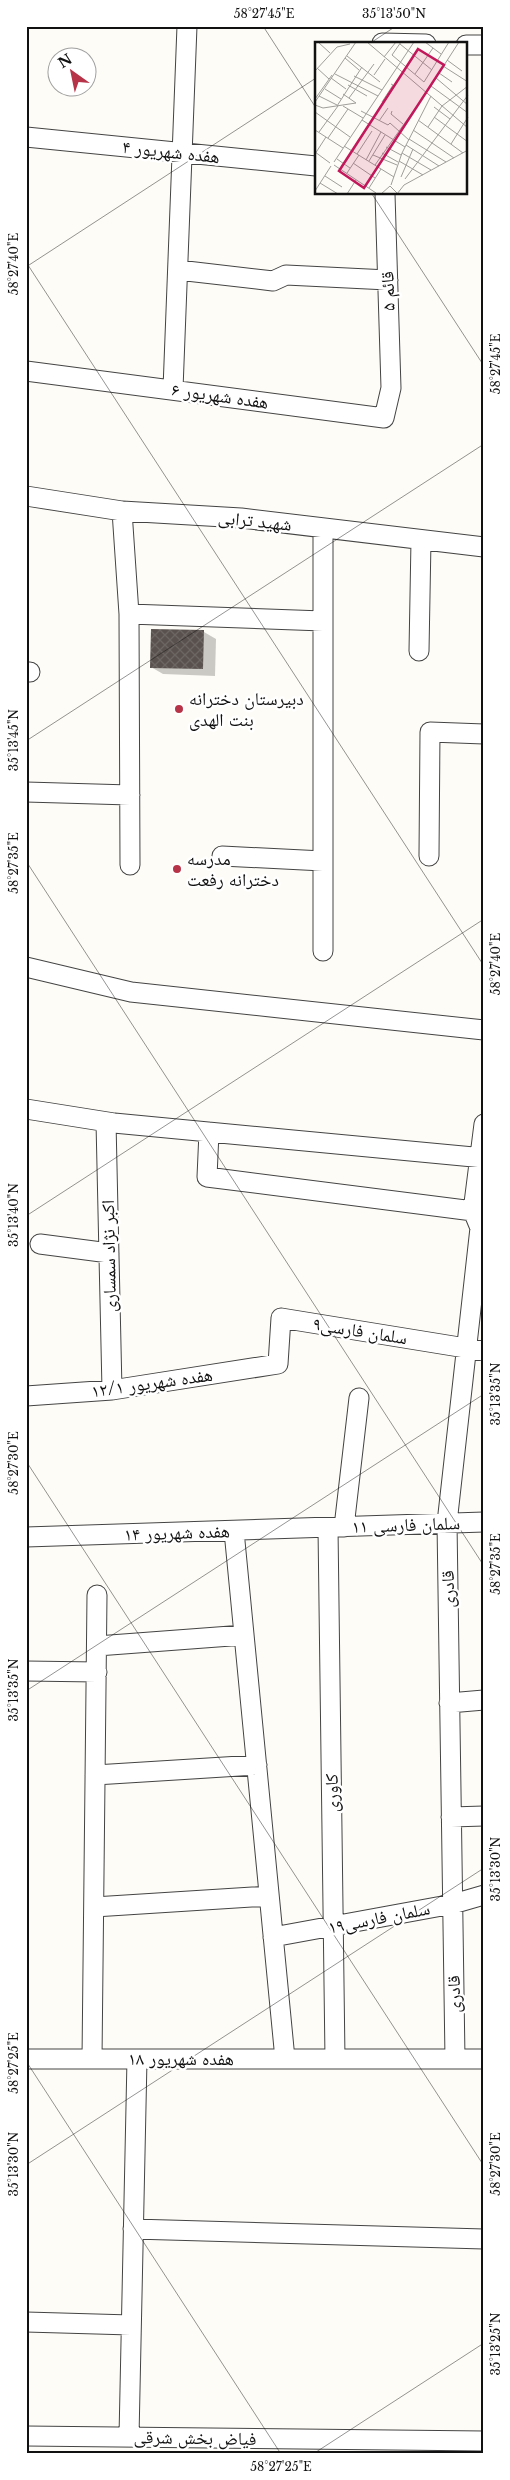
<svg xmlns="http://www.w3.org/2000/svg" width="510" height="2480" font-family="'Libre Baskerville','Noto Naskh Arabic',serif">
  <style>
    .shadow { fill: #0003 }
    .building { fill: url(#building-cross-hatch) }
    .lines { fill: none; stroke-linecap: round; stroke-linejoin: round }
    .minor-casing { stroke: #444; stroke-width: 21 }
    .minor { stroke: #fff; stroke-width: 19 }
    .ticks { fill: none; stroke: #111; stroke-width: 1; stroke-opacity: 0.45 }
    .poi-dot { fill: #b63348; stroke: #fff; stroke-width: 2 }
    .labels { text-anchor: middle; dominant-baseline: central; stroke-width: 5; stroke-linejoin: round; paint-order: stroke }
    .street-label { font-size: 18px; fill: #111; stroke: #fff }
    .poi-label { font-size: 18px; fill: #111; stroke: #fff; text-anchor: start }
    .inset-road { fill: none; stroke: #9f9e9a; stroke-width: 1 }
    .view { fill: #c2185b; fill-opacity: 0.15; stroke: #c2185b; stroke-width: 2.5 }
    .inset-edge { fill: none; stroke: #111; stroke-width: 2.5 }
    .neatline { fill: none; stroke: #111; stroke-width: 2 }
    .ticks-label { font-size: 12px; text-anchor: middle; fill: #111 }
  </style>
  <defs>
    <pattern id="building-cross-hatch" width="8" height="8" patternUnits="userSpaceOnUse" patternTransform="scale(1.25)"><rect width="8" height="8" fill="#59514e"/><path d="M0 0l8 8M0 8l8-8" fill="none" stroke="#6c6663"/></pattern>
  </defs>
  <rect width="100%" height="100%" fill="#fefcf6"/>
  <path class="shadow" d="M 204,632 L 216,639 L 215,676 L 163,674 L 151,667 Z"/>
  <path class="building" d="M 151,629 L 204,630 L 203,669 L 150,668 Z"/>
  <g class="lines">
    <g class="minor-casing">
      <path id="minor" d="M 382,43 L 426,44
        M 466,45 L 484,45
        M 26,137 L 316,166
        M 178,270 L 273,281 L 286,275 L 388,280
        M 26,371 L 384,418 L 391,388 L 385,194
        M 173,389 L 187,26
        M 26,496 L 122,511 L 241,518 L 484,547
        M 122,511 L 129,614 L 130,865
        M 323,528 L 323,951
        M 129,614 L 323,621
        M 419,651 L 421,540
        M 26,672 L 30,672
        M 26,792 L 130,795
        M 222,856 L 323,861
        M 429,856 L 430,732 L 484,734
        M 26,967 L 131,992 L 484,1030
        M 26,1109 L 114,1123 L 484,1158
        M 106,1122 L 112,1390
        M 209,1132 L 207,1177 L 473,1211
        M 40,1244 L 109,1253
        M 26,1396 L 112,1390 L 278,1364 L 281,1318 L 484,1351
        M 344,1527 L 359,1398
        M 328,1528 L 335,2059
        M 234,1531 L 285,2059
        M 26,1537 L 484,1522
        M 97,1646 L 244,1635
        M 26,1671 L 97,1672
        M 449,1703 L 484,1700
        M 95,1775 L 257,1765
        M 451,1817 L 484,1816
        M 94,1907 L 269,1896
        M 273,1937 L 453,1904 L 484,1895
        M 26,2059 L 484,2059
        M 92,2059 L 97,1595
        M 455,2059 L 447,1523 L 480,1228 L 473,1211 L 484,1124
        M 133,2229 L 484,2239
        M 26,2322 L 131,2325
        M 26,2436 L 484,2441
        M 129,2437 L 137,2059"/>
    </g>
    <use href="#minor" class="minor"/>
  </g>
  <path class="ticks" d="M 263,26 L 316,108M 369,44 L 396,26M 372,194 L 484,366M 26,262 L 484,966M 26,267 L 316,78M 26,741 L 484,444M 26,861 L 484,1566M 26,1216 L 484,919M 26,1461 L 484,2166M 26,1691 L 484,1394M 26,2061 L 281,2454M 26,2165 L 484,1868M 313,2454 L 484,2343"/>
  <g class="poi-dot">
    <circle cx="179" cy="709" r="5"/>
    <circle cx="177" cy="869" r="5"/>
  </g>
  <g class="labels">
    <g class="street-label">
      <text transform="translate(171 152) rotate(6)">هفده شهریور ۴</text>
      <text transform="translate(388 291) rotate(-92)">قائم ۵</text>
      <text transform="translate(220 396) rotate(8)">هفده شهریور ۶</text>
      <text transform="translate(255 521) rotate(6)">شهید ترابی</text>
      <text transform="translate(109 1256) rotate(-91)">اکبر نژاد سمساری</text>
      <text transform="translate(360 1331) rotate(9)">سلمان فارسی۹</text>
      <text transform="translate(152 1383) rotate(-8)">هفده شهریور ۱۲/۱</text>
      <text transform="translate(406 1525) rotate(-2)">سلمان فارسی ۱۱</text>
      <text transform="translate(177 1533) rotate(-2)">هفده شهریور ۱۴</text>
      <text transform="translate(448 1589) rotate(-91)">قادری</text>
      <text transform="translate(332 1793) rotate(-91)">کاوری</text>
      <text transform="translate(379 1918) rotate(-11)">سلمان فارسی۱۹</text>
      <text transform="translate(454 1994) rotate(-91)">قادری</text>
      <text x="181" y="2059">هفده شهریور ۱۸</text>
      <text transform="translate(195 2438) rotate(1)">فیاض بخش شرقی</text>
    </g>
    <g class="poi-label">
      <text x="189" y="699">دبیرستان دخترانه<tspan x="189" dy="21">بنت الهدی</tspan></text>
      <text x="187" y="859">مدرسه<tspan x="187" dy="21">دخترانه رفعت</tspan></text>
    </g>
  </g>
  <g transform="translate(315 42)">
    <rect width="152" height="152" fill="#fefcf6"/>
    <path class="inset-road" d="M 3,0 L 15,11M 52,0 L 153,86M 86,0 L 77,13 L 109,40 L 134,0M 110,0 L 126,12M 85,2 L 117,28M 32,14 L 65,40M 69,15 L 81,0M 30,16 L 44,28M 132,18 L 147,29M 128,24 L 153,40M 2,26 L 14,37M 0,29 L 22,5 L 35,2M 124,31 L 137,40M 20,32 L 63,54M 100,32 L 118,6M 59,33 L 70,17M 39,34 L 67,48M 16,36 L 31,47M 121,36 L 153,63M 33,43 L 52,54M 116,44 L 153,71M 115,45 L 144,0M 10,47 L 26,57M 28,52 L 41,61M 4,54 L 22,63M 34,56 L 59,22M 0,57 L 17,33M 0,60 L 41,0M 67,60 L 78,43 L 76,42M 0,63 L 8,66 L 41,61M 22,64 L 47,25M 28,64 L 48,76M 119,65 L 135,77M 46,69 L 73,83 L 75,81 L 94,98M 77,69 L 76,72 L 88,82M 0,70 L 35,95M 119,75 L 153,100M 47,78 L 90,105M 103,78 L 148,111M 64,79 L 73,66M 113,85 L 127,64 L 153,44M 0,88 L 28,106M 98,88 L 139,116M 4,90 L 23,64M 13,96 L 33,67M 94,97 L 131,120M 136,102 L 153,75M 91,103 L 124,124M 29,104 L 79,135M 71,105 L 86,113M 0,110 L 15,121M 67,111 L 83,120M 87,111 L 116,128M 0,112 L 11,95M 42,112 L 57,89M 58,113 L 82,123M 22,117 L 35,126M 51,118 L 66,90M 54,119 L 70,93M 84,119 L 108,133M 19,120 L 99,0M 38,121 L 60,136M 19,123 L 61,151M 60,123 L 116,44M 32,131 L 44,113M 10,134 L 27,145M 86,135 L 98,107M 90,137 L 153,53M 5,141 L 23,152M 76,143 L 87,111 L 116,54M 54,146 L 66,127M 0,149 L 16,124M 32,152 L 41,138M 66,152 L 75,144 L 82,151M 82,152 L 89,143 L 153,108"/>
    <path class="view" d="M 103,7 L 129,23 L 49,146 L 24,129 Z"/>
    <rect width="152" height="152" class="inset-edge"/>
  </g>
  <rect width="510" height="2480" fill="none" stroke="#ffffff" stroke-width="55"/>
  <g transform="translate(72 72) rotate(327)"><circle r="24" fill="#ffffff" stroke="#a0a0a0"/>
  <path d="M0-4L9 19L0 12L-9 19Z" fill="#b63348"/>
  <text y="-8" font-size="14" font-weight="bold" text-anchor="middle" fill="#111111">N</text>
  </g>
  <rect x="28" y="28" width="454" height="2424" class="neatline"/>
  <g class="ticks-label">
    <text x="264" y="18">58°27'45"E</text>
    <text x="394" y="18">35°13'50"N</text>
    <text transform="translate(14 264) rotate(-90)" y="4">58°27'40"E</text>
    <text transform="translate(496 364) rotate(-90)" y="4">58°27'45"E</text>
    <text transform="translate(14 740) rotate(-90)" y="4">35°13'45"N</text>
    <text transform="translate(14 863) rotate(-90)" y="4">58°27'35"E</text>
    <text transform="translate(496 964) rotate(-90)" y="4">58°27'40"E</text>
    <text transform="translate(14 1215) rotate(-90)" y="4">35°13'40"N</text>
    <text transform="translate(496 1394) rotate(-90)" y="4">35°13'35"N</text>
    <text transform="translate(14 1463) rotate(-90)" y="4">58°27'30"E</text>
    <text transform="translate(496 1564) rotate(-90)" y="4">58°27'35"E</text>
    <text transform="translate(14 1690) rotate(-90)" y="4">35°13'35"N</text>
    <text transform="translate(496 1869) rotate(-90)" y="4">35°13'30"N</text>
    <text transform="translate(14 2063) rotate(-90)" y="4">58°27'25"E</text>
    <text transform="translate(496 2164) rotate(-90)" y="4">58°27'30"E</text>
    <text transform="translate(14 2164) rotate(-90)" y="4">35°13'30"N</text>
    <text transform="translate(496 2344) rotate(-90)" y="4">35°13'25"N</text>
    <text x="281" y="2471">58°27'25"E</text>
  </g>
</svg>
